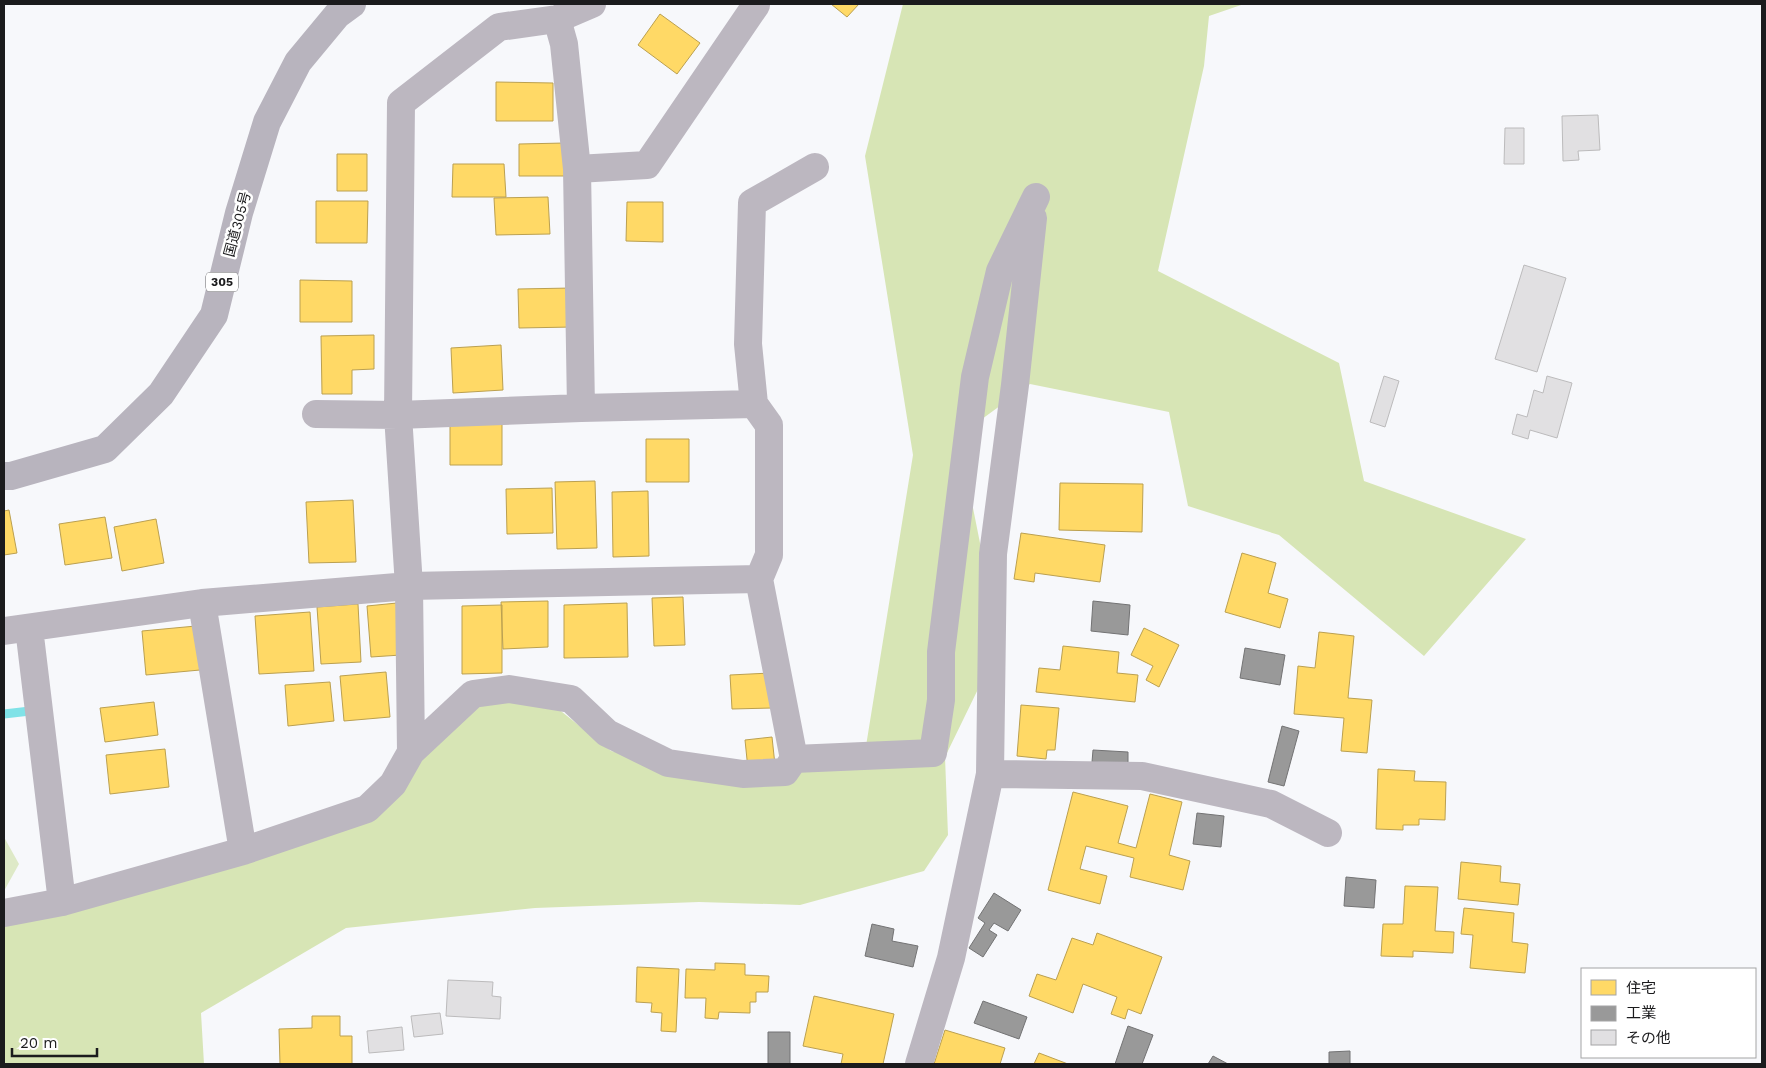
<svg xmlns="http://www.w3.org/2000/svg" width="1766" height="1068" font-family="'Work Sans','Noto Sans JP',sans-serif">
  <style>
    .green { fill: #dee9c7 }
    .forest { fill: #d7e5b5 }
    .homes { fill: #ffd966; stroke: #bba050 }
    .industry { fill: #999; stroke: #737374 }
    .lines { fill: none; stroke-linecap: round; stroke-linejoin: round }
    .stream { stroke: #80e2e7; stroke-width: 9 }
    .building { fill: #e1e0e2; stroke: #bcbbbc }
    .street { stroke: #bcb7c0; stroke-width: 28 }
    .highway { stroke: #b8b4be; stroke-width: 28 }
    .labels { text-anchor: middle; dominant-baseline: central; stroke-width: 5; stroke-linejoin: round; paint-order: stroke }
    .shield { fill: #fff; stroke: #5f5f61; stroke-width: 1 }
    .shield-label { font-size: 12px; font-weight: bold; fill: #1b1b1d }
    .street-label { font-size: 14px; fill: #1b1b1d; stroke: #fff }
  </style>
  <rect width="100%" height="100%" fill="#f7f8fb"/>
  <path class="green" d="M 4,837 L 19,864 L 4,891 Z"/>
  <path class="forest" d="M 903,4 L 1244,4 L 1209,16 L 1204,66 L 1158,271 L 1339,363 L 1364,481 L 1526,539 L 1424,656 L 1279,535 L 1188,506 L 1169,412 L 1030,384 L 982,419 L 972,503 L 993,608 L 981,683 L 945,757 L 948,835 L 924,871 L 800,905 L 699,902 L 535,908 L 346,928 L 201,1013 L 204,1064 L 4,1064 L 4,916 L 337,824 L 472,691 L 537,692 L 611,751 L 746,780 L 866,746 L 913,455 L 865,156 Z"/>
  <path class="homes" d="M 831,4 L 859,4 L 847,17 Z
    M 660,14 L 700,43 L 677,74 L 638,45 Z
    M 496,82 L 553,83 L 553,121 L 496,121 Z
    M 565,143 L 566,176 L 519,176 L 519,144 Z
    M 337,154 L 367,154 L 367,191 L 337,191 Z
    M 453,164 L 504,164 L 506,197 L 452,197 Z
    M 548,197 L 550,234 L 496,235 L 494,198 Z
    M 316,201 L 368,201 L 367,243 L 316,243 Z
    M 627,202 L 663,202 L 663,242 L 626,241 Z
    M 300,280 L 352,281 L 352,322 L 300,322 Z
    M 572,288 L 573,327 L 519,328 L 518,289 Z
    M 374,335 L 374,369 L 352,370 L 352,394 L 322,394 L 321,336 Z
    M 501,345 L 503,390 L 453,393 L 451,348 Z
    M 450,423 L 502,423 L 502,465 L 450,465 Z
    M 646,439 L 689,439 L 689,482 L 646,482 Z
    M 595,481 L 597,548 L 557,549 L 555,482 Z
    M 1060,483 L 1143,484 L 1142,532 L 1059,530 Z
    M 552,488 L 553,533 L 507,534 L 506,489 Z
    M 648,491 L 649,556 L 613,557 L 612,492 Z
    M 353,500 L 356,562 L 309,563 L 306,502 Z
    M 9,510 L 17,553 L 4,555 L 4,511 Z
    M 105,517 L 112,558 L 65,565 L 59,524 Z
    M 156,519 L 164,563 L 122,571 L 114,527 Z
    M 1021,533 L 1105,545 L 1100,582 L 1035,573 L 1034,582 L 1014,579 Z
    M 1242,553 L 1276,563 L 1268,593 L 1288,599 L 1280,628 L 1225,612 Z
    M 683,597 L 685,645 L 654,646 L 652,598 Z
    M 548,601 L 548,647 L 503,649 L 501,602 Z
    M 397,603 L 401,655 L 371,657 L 367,606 Z
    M 627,603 L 628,657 L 564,658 L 564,605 Z
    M 358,604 L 361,662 L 321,664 L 317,607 Z
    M 502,605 L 502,673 L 462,674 L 462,606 Z
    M 310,612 L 314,671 L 259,674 L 255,616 Z
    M 196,626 L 200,670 L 146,675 L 142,631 Z
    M 1144,628 L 1179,645 L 1159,687 L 1146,680 L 1153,666 L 1131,655 Z
    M 1319,632 L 1354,636 L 1348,698 L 1372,700 L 1367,753 L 1341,751 L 1344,718 L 1294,714 L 1298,666 L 1315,668 Z
    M 1063,646 L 1119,652 L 1117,673 L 1138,675 L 1135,702 L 1036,692 L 1039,668 L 1060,670 Z
    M 386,672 L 390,717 L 344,721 L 340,676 Z
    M 770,673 L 772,708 L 732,709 L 730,675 Z
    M 330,682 L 334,721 L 288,726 L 285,685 Z
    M 154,702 L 158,735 L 105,742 L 100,708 Z
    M 1021,705 L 1059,708 L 1055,750 L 1047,750 L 1046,759 L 1017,756 Z
    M 772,737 L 775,765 L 748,769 L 745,740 Z
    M 165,749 L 169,787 L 110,794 L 106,755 Z
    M 1378,769 L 1415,771 L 1414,781 L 1446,782 L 1445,820 L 1419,819 L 1419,825 L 1403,825 L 1403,830 L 1376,829 Z
    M 1073,792 L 1128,806 L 1118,843 L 1136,848 L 1150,794 L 1182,802 L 1169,855 L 1190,861 L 1183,890 L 1130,877 L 1134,858 L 1086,846 L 1080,869 L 1107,876 L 1100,904 L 1048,890 Z
    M 1461,862 L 1501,866 L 1500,882 L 1520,884 L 1518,905 L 1458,899 Z
    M 1405,886 L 1438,887 L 1435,931 L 1454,932 L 1453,953 L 1413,951 L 1413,957 L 1381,956 L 1383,924 L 1403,924 Z
    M 1464,908 L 1514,913 L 1512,942 L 1528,944 L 1525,973 L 1470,968 L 1473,935 L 1461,934 Z
    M 1097,933 L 1162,957 L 1141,1014 L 1128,1009 L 1125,1019 L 1111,1014 L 1117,997 L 1083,984 L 1073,1013 L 1029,996 L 1037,974 L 1056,980 L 1072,938 L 1093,945 Z
    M 715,963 L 745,964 L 745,975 L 769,976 L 768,992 L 756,992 L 756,1002 L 750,1002 L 750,1013 L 719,1012 L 718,1019 L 705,1018 L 706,998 L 685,998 L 686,969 L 715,970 Z
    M 637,967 L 679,969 L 676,1032 L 661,1031 L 662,1013 L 651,1012 L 652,1003 L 636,1002 Z
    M 814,996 L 894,1014 L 883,1064 L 841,1064 L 843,1054 L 803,1046 Z
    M 312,1016 L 340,1016 L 340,1036 L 352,1036 L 352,1064 L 280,1064 L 279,1029 L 312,1028 Z
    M 945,1030 L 1005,1048 L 1000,1064 L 934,1064 Z
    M 1039,1053 L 1068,1064 L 1034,1064 Z"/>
  <path class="industry" d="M 1093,601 L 1130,605 L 1128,635 L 1091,631 Z
    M 1245,648 L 1285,655 L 1280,685 L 1240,678 Z
    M 1282,726 L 1299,731 L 1284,786 L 1268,782 Z
    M 1093,750 L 1128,752 L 1128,764 L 1092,762 Z
    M 1197,813 L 1224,816 L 1221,847 L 1193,844 Z
    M 1346,877 L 1376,880 L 1374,908 L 1344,906 Z
    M 994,893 L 1021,910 L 1008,931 L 994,923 L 989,930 L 997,935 L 983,957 L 969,948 L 985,923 L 978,918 Z
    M 872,924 L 894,929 L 892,941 L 918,946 L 913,967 L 865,956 Z
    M 983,1001 L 1027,1017 L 1019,1039 L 974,1023 Z
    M 1128,1026 L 1153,1035 L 1142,1064 L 1115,1064 Z
    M 768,1032 L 790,1032 L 790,1064 L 768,1064 Z
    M 1350,1051 L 1350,1064 L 1329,1064 L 1329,1052 Z
    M 1213,1056 L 1228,1064 L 1208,1064 Z"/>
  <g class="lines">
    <path class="stream" d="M 4,714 L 30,711"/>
  </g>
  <path class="building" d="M 1598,115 L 1600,150 L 1578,151 L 1579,160 L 1563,161 L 1562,116 Z
    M 1505,128 L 1524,128 L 1524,164 L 1504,164 Z
    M 1524,265 L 1566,278 L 1537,372 L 1495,359 Z
    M 1384,376 L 1399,381 L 1385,427 L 1370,422 Z
    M 1547,376 L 1572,383 L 1557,438 L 1530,430 L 1528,439 L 1512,434 L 1517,414 L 1527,417 L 1534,390 L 1543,393 Z
    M 448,980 L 493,982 L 492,996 L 501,997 L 500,1019 L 446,1016 Z
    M 440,1013 L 443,1034 L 414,1037 L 411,1016 Z
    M 402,1027 L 404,1050 L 369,1053 L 367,1031 Z"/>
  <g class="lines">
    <path class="street" d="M 557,19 L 592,4
      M 577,169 L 647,165 L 756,5 L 754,4
      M 754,404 L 748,344 L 752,203 L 815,167
      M 316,414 L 398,415 L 581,408
      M 202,603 L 243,851
      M 29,628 L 62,902
      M 4,631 L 202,603 L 409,586 L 759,579
      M 411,752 L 409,586 L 398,415 L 401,103 L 499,27 L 557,19 L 564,44 L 577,169 L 581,408 L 754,404 L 769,425 L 769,555 L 759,579 L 794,759
      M 990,774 L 1142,776 L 1271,804 L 1328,833
      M 4,913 L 62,902 L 243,851 L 367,809 L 393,784 L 411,752 L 473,694 L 509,689 L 571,699 L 607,733 L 668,763 L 743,774 L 785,772 L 794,759 L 933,753 L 941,700 L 941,652 L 975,377 L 1000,271 L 1036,197
      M 919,1064 L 951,958 L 990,774 L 993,554 L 1015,385 L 1033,218"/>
    <path class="highway" d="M 4,476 L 11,476 L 105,449 L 161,394 L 214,315 L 239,213 L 267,122 L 298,62 L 337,15 L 352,4"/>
  </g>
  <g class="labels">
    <rect class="shield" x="206" y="272.5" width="32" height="19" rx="4"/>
    <g class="shield-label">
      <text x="222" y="282">305</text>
    </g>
    <g class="street-label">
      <text transform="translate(237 224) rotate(-75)">国道305号</text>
    </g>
  </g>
  <rect width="1766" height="1068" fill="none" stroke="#1b1b1d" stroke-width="10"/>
  <rect x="1581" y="968" width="175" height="90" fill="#ffffff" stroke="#a4a4a5"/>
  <rect x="1591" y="980" width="25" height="15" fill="#ffd966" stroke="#a4a4a5"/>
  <text x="1626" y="993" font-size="15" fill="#1b1b1d">住宅</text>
  <rect x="1591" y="1006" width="25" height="15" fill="#999999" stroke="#a4a4a5"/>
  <text x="1626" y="1018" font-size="15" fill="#1b1b1d">工業</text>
  <rect x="1591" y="1030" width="25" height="15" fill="#e1e0e2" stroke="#a4a4a5"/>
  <text x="1626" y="1043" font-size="15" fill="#1b1b1d">その他</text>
  <path d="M12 1048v8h85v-8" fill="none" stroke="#1b1b1d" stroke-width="2.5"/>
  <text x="20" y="1048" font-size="15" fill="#1b1b1d" stroke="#ffffff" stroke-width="4" paint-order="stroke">20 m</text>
</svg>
